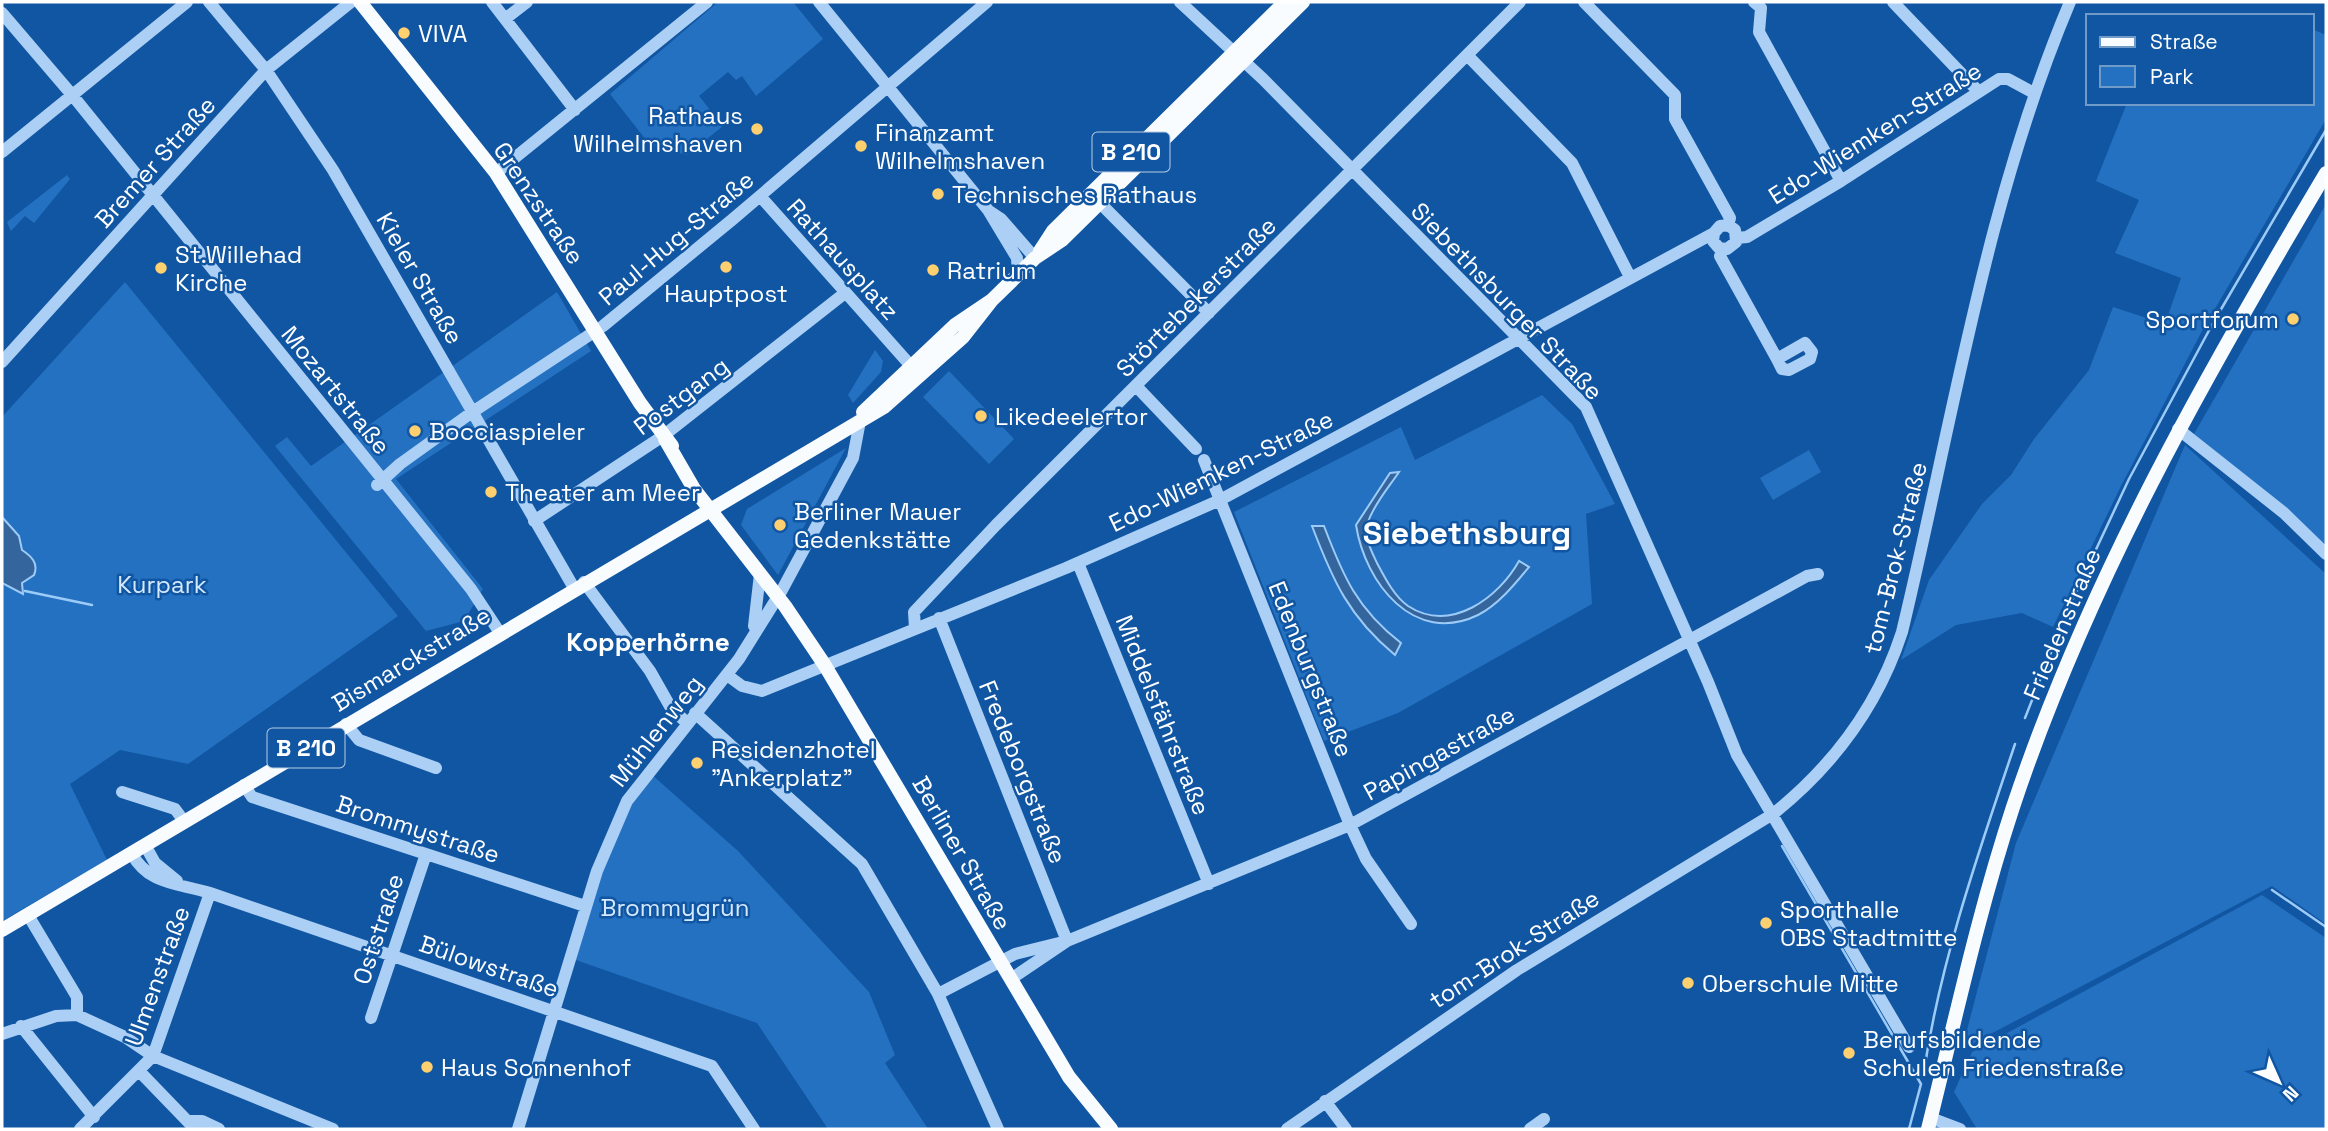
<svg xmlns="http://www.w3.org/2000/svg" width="2328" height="1131" font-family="'Space Grotesk',sans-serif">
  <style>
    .green { fill: #2471c1 }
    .water { fill: #34659c; stroke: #9dcbf8; stroke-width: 2 }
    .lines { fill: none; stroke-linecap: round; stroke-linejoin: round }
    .stream { stroke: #9dcbf8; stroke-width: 2.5 }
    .minor { stroke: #abcff5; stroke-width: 12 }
    .major { stroke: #f9fcff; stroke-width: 14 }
    .poi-dot { fill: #ffd06f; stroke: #1156a2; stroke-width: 2.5 }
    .labels { text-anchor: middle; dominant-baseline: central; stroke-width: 5; stroke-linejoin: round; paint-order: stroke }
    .shield { fill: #1156a2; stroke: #b8cce3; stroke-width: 2 }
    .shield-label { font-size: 23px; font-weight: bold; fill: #fff }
    .poi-label { font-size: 24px; fill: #fff; stroke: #1156a2; text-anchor: start }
    .street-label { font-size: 24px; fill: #fff; stroke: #1156a2 }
    .park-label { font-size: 24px; fill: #d4e9fe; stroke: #1156a2 }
    .neighbourhood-label { font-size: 26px; font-weight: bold; fill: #fff; stroke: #1156a2 }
    .district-label { font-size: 32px; font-weight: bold; fill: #fff; stroke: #1156a2 }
  </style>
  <rect width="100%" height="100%" fill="#1156a2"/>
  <path class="green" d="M 718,2 L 793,2 L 823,39 L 756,96 L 742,76 L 736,80 L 728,72 L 699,96 L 723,126 L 687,155 L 650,145 L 610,94 Z
    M 2312,29 L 2326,35 L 2326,119 L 2202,331 L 2120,488 L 2053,627 L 2022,613 L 1956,625 L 1901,660 L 1929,580 L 1982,504 L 2011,475 L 2034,439 L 2089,370 L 2113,307 L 2165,324 L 2181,278 L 2115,253 L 2139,200 L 2096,181 L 2127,103 L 2312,103 Z
    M 67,175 L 70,179 L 34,223 L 25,216 L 11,231 L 7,222 Z
    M 2326,204 L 2326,551 L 2296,517 L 2194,434 Z
    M 125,282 L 398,616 L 188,764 L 120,750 L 70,784 L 107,860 L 2,921 L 2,417 Z
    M 557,292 L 591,351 L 396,479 L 483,589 L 464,621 L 426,631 L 275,446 L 287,437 L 311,466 Z
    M 875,350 L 883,361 L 881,372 L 853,403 L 848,395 Z
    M 949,371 L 1014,439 L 989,464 L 923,397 Z
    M 1542,395 L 1572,424 L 1615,504 L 1586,514 L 1592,604 L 1398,713 L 1324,741 L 1234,512 L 1401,427 L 1415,460 Z
    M 2185,445 L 2326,574 L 2326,924 L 2272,886 L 1962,1049 L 2016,843 Z
    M 846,448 L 778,575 L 741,525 L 747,509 Z
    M 1809,450 L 1821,472 L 1773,500 L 1760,478 Z
    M 651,774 L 738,851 L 869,992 L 895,1055 L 885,1063 L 928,1129 L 828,1129 L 757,1023 L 573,959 C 592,894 609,829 651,774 Z
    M 2262,895 L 2326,938 L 2326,1129 L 1977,1129 L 1954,1092 L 1972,1052 Z"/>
  <path class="water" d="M 1399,472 C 1389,487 1374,504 1368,522 C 1363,536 1371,550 1377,563 C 1385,578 1394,596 1408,606 C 1451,634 1499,597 1519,561 L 1529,567 C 1515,584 1498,605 1478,615 C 1414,646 1365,583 1356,525 L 1390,473 Z
    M 2,517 L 19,536 L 22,550 C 31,556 39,563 34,575 L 22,583 L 23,594 L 2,583 Z
    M 1312,526 L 1324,526 C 1343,576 1357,609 1401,643 L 1395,655 C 1349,617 1333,581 1312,526 Z"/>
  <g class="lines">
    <path class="stream" d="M 25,591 L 92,605
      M 2062,622 L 2129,479 L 2213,323 L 2326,130
      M 2025,718 L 2057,637
      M 1782,846 L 1921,1084 L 1909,1129
      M 2272,890 L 2326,927
      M 1924,1071 C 1941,959 1979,851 2015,744"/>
    <path class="minor" d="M 209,2 L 266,70 L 333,170 L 574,588
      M 492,2 L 575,110
      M 819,2 L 988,210 L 1017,258 L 1018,275
      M 1180,2 L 1263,79 L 1586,407 L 1708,682 L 1737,755 L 1909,1047
      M 1584,2 L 1675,95 L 1675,119 L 1730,218 L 1728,225
      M 1754,2 L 1761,8 L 1759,32 L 1841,181
      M 1893,2 L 1979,92
      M 2,13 L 73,96 L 471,589 L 500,633
      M 505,19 L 527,2
      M 1467,55 L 1572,163 L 1630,277
      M 2,152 L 187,2
      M 496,173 L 707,2
      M 760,196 L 911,366 L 921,368
      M 1099,202 L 1209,313
      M 989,211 L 1001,219 L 1035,258
      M 1737,238 L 1747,237 L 1841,181 L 1999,79 L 2008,79 L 2034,93
      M 1723,249 L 1720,256 L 1777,359 L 1782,369 L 1789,370 L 1810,359 L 1812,352 L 1805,343 L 1777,359
      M 2,362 L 266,70 L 351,2
      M 1136,386 L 1196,449
      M 2178,429 L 2284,513 L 2326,554
      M 1204,460 L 1350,825 L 1366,859 L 1411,924
      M 377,485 L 400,464 L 471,413 L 603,326 L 733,219 L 987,2
      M 534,521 L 663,436 L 845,293
      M 1078,563 L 1209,884
      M 584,582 L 650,671 L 671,708 L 687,723
      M 939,618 L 1067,941 L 1011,979
      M 754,626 L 760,574
      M 915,628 L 914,612 L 996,525 L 1520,2
      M 727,675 L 742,686 L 762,691 L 1066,568 L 1220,500 L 1714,233 L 1720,226 L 1728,225 L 1735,230 L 1736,242 L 1727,249 L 1719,248 L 1713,241 L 1714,233
      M 695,713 L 862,864 L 938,994 L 998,1129
      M 346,724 L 359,740 L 436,768
      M 244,785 L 252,797 L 585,906
      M 122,792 L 175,809 L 184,821
      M 145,845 L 155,863 L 177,881
      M 132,854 C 149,885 178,883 210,893 L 712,1066 L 754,1129
      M 28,915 L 77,997 L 77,1015
      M 938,994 L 1015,954 L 1067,941 L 1350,825 L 1807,576 L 1818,574
      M 371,1018 L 426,854
      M 21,1026 L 94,1117
      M 2,1034 L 56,1016 L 77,1015 L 125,1037 L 153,1056 L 333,1129
      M 140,1072 L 195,1129
      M 1325,1101 L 1346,1129
      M 1931,1118 L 1960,1129
      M 189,1121 L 202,1121 L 219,1129
      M 80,1129 L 153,1056 L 210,893
      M 518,1129 L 597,871 L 627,801 L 739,659 L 782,590 L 853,458 L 860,421
      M 1287,1129 L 1517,970 L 1773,814 C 1833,766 1878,706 1902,632 C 1953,421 1985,203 2070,2
      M 1530,1129 L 1544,1119"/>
    <path class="major" d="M 360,2 L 496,173 L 640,403 L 672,446
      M 1040,251 L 1053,231 L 1285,2
      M 863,412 L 955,325 L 992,300 L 1035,258 L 1062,240 L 1303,2
      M 665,439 L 694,489 L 785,606 L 824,664 L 1069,1077 L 1111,1129
      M 2,930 L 884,407 L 963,337 L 992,300
      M 1928,1129 C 1955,1021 1978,913 2013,807 C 2088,582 2205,376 2326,173"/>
  </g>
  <g class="poi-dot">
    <circle cx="404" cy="33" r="7"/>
    <circle cx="757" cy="129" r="7"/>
    <circle cx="861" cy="146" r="7"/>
    <circle cx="938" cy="194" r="7"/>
    <circle cx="726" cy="267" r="7"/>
    <circle cx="161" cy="268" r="7"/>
    <circle cx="933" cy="270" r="7"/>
    <circle cx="2293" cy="319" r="7"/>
    <circle cx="981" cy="416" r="7"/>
    <circle cx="415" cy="431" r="7"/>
    <circle cx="491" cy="492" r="7"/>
    <circle cx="780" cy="525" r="7"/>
    <circle cx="697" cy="763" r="7"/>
    <circle cx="1766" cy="923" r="7"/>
    <circle cx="1688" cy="983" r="7"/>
    <circle cx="1849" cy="1053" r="7"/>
    <circle cx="427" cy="1067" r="7"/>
  </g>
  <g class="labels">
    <g class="shield">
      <rect x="1092.5" y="132.5" width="77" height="39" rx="5"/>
      <rect x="267.5" y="728.5" width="77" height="39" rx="5"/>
    </g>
    <g class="shield-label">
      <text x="1131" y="152">B 210</text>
      <text x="306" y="748">B 210</text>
    </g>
    <g class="poi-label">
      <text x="418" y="33">VIVA</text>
      <text x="743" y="115" text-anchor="end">Rathaus<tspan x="743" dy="28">Wilhelmshaven</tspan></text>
      <text x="875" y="132">Finanzamt<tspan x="875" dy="28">Wilhelmshaven</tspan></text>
      <text x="952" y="194">Technisches Rathaus</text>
      <text x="175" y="254">St.Willehad<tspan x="175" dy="28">Kirche</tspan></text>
      <text x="947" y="270">Ratrium</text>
      <text x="726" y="293" text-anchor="middle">Hauptpost</text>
      <text x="2279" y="319" text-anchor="end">Sportforum</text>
      <text x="995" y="416">Likedeelertor</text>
      <text x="429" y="431">Bocciaspieler</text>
      <text x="505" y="492">Theater am Meer</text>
      <text x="794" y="511">Berliner Mauer<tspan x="794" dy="28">Gedenkstätte</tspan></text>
      <text x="711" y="749">Residenzhotel<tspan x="711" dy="28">"Ankerplatz"</tspan></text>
      <text x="1780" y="909">Sporthalle<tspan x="1780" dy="28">OBS Stadtmitte</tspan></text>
      <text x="1702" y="983">Oberschule Mitte</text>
      <text x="1863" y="1039">Berufsbildende<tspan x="1863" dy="28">Schulen Friedenstraße</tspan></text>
      <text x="441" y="1067">Haus Sonnenhof</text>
    </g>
    <g class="street-label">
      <text transform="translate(1875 133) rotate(-32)">Edo-Wiemken-Straße</text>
      <text transform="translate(155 162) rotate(-48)">Bremer Straße</text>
      <text transform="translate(539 203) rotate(56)">Grenzstraße</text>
      <text transform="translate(676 238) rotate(-40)">Paul-Hug-Straße</text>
      <text transform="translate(843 259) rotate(48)">Rathausplatz</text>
      <text transform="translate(420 278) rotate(60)">Kieler Straße</text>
      <text transform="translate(1196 297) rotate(-45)">Störtebekerstraße</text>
      <text transform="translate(1507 301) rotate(46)">Siebethsburger Straße</text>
      <text transform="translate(336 390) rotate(51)">Mozartstraße</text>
      <text transform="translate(681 396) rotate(-37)">Postgang</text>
      <text transform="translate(1221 471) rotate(-26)">Edo-Wiemken-Straße</text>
      <text transform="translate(1895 558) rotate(-76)">tom-Brok-Straße</text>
      <text transform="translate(2062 624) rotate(-67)">Friedenstraße</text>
      <text transform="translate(411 659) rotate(-31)">Bismarckstraße</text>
      <text transform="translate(1311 669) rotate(68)">Edenburgstraße</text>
      <text transform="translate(1163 715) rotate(68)">Middelsfährstraße</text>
      <text transform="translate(656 731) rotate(-52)">Mühlenweg</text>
      <text transform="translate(1439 753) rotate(-29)">Papingastraße</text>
      <text transform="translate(1023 772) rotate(68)">Fredeborgstraße</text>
      <text transform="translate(418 829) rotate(18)">Brommystraße</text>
      <text transform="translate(962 853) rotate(60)">Berliner Straße</text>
      <text transform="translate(378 929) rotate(-72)">Oststraße</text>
      <text transform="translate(1514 949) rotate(-33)">tom-Brok-Straße</text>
      <text transform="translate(489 966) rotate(19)">Bülowstraße</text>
      <text transform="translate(157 976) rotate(-70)">Ulmenstraße</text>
    </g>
    <g class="park-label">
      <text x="162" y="584">Kurpark</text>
      <text x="675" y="907">Brommygrün</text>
    </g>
    <g class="neighbourhood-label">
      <text x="648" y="642">Kopperhörne</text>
    </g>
    <g class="district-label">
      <text x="1467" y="533">Siebethsburg</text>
    </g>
  </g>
  <rect width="2328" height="1131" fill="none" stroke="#ffffff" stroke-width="7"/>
  <rect x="2086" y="14" width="228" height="91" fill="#1156a2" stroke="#709ac7" stroke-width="2"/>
  <rect x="2100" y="37" width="35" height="10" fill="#f9fcff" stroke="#709ac7" stroke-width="2"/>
  <text x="2150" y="49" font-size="21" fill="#ffffff">Straße</text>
  <rect x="2100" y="66" width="35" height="21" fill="#2471c1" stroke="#709ac7" stroke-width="2"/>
  <text x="2150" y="84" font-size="21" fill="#ffffff">Park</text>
  <g transform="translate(2279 1082) rotate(135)" stroke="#1156a2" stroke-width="5" paint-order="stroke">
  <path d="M0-5L12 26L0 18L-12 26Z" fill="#ffffff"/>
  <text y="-10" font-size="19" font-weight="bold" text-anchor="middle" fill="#ffffff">N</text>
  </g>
</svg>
